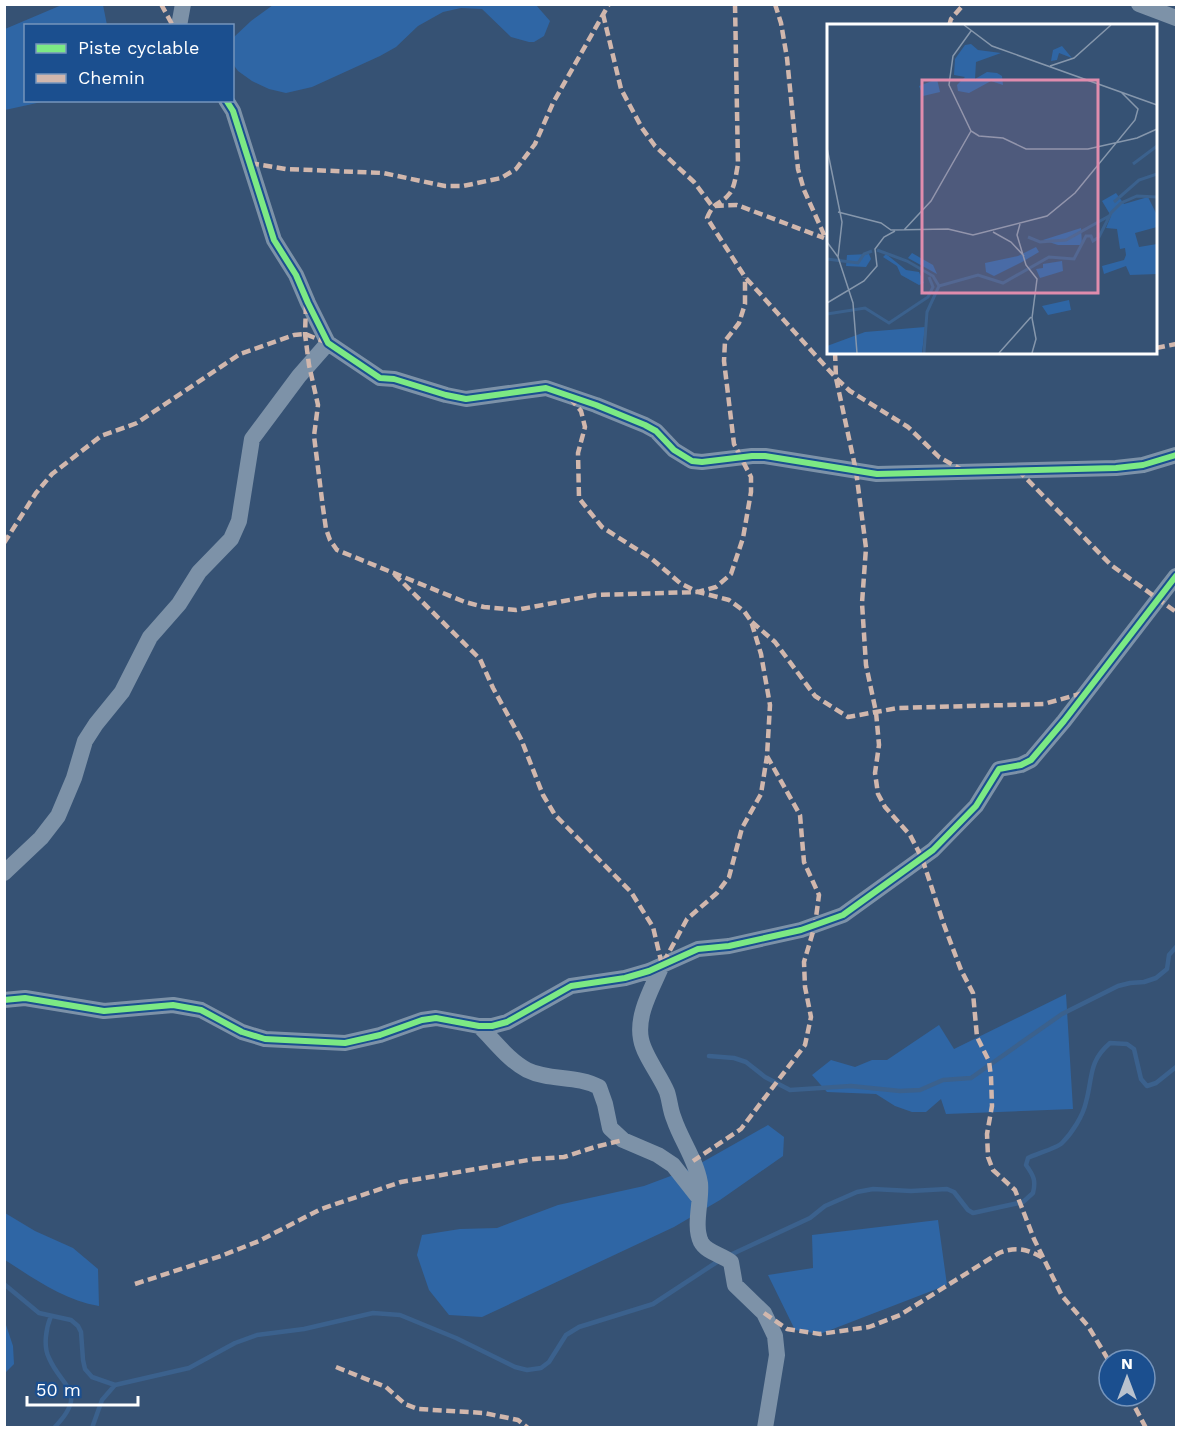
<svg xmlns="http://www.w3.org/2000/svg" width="1181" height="1432" font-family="'Work Sans',sans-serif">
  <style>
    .green { fill: #2f66a5 }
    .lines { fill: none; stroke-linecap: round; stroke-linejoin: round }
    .stream { stroke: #3b618d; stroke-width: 4.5 }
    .street { stroke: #7d92a8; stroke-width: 16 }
    .quiet { stroke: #d1b7ad; stroke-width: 4.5; stroke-dasharray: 9 4.5; stroke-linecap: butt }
    .cycleway-casing { stroke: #1b4f8f; stroke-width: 10 }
    .cycleway { stroke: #7ce984; stroke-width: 6 }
    .inset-river { fill: none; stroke: #3b618d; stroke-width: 3 }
    .inset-road { fill: none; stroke: #8697ac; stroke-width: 1.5 }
    .view { fill: #e08cad; fill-opacity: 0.15; stroke: #e08cad; stroke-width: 3 }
    .inset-edge { fill: none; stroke: #fff; stroke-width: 3 }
  </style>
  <rect width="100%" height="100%" fill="#365274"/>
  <path class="green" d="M 64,4 L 103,5 L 107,25 L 26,26 L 26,100 L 46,101 L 5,110 L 5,29 Z
    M 273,5 L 536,5 L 550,21 L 544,36 L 534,42 L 529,42 L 511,37 L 482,9 L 461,8 L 443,12 L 418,26 L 396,47 L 380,56 L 312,87 L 286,93 L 269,89 L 252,81 L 238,71 L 233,64 L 234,37 L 251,21 Z
    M 1066,994 L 1073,1109 L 946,1114 L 941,1099 L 926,1112 L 912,1112 L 895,1106 L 876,1094 L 827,1092 L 812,1075 L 831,1060 L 855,1067 L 872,1060 L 887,1060 L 939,1025 L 954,1049 Z
    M 768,1125 L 784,1137 L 783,1156 L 720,1200 L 674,1227 L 482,1317 L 449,1315 L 429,1290 L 417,1255 L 422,1235 L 460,1229 L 497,1228 L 558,1205 L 644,1186 L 692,1168 Z
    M 5,1213 L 35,1231 L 73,1248 L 98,1269 L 99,1306 C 63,1300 35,1279 5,1260 Z
    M 938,1220 L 947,1285 L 820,1334 L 795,1330 L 768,1275 L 813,1268 L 812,1235 Z
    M 5,1322 L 13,1346 L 14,1364 L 5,1373 Z"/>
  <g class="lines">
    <path class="stream" d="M 709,1056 L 734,1058 L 746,1062 L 765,1077 L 790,1090 L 851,1086 L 900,1091 L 920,1090 L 943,1080 L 971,1078 L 1062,1014 L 1118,986 L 1130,983 L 1144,982 L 1156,978 L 1167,969 L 1169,955 L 1176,947
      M 728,1256 L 810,1218 L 825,1206 L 857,1192 L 873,1189 L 911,1191 L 947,1189 L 954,1192 L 968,1210 L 973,1213 L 1023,1202 L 1033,1193 C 1036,1181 1034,1176 1026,1165 L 1028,1158 C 1036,1154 1057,1148 1062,1143 C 1072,1133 1083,1116 1086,1102 C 1093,1077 1088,1062 1110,1043 L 1127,1044 L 1134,1049 L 1141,1079 L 1147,1086 L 1156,1083 L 1176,1067
      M 4,1284 L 39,1313 L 71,1320 L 78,1326 L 81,1332 L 83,1360 L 85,1369 L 92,1377 L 115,1385 L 189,1368 L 235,1343 L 257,1335 L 304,1329 L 373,1313 L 400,1315 L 456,1338 L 515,1367 L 527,1370 L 541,1368 L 549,1362 L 566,1335 L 579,1327 L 653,1304 L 720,1260
      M 51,1316 C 46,1328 43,1346 49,1358 C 62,1388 89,1392 54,1428
      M 92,1428 L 102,1400 L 115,1385"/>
    <path class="street" d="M 1139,4 L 1176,18
      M 179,26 L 183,4
      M 226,100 L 233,111 L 274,240 L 296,275 L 308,303 L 328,343 L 380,378 L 394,379 L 446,395 L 466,399 L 546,388 L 596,405 L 645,425 L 656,431 L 674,450 L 692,461 L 702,462 L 752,456 L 765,456 L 877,474 L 1116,468 L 1143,465 L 1176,455
      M 4,873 L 41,838 L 58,816 L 74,778 L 85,741 L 96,724 L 122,692 L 150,637 L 179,604 L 199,572 L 231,539 L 239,521 L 252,439 L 299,376 L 328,343
      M 662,965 C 653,987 636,1014 641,1039 C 644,1056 660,1075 667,1092 C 670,1101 670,1110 674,1119 C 681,1140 696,1160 700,1183 C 702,1201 693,1225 701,1242 C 706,1252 722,1255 731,1262 L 735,1285 L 764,1313 L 775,1336 L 777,1355 L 765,1428
      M 4,1000 L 25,998 L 104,1011 L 173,1005 L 201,1010 L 242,1032 L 265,1039 L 345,1043 L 380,1035 L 422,1020 L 436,1018 L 479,1026 L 492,1026 L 507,1022 L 571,986 L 625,978 L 649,971 L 698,949 L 729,946 L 801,930 L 843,915 L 933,850 L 976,806 L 999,769 L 1021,765 L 1031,760 L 1064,721 L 1176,576
      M 479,1026 C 494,1040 508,1060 527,1070 C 549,1081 577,1075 599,1087 L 605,1104 L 610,1128 L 623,1140 L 658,1155 L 673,1165 L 699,1198"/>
    <path class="quiet" d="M 161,4 L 173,26
      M 735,4 L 738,164 C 736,174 735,186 730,193 C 720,206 715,199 707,218 L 745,277 L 836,378 L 850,391 L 908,427 L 939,457 L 962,470
      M 775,4 L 781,23 L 787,58 L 798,169 L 804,190 L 826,239
      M 603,14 L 621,89 L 642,128 L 655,146 L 694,182 L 712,206 L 737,205 L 824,238
      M 949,26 L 951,19 L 964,4
      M 250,163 L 286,169 L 383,173 L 445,186 L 463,186 L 501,178 L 516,169 L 535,144 L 553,103 L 609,4
      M 306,305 L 305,334 L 309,365 L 318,405 L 314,436 L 323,508 L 326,529 L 330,540 L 337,550 L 465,602 L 484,607 L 516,610 L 596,595 L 698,592 L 716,587 L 731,574 L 743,538 L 751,492 L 751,477 L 734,444 L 724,361 L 725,341 L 739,323 L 745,304 L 745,277
      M 1156,348 L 1176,344
      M 835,352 L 836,378 L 856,471 L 866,548 L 862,603 L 866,665 L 876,712 L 879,745 L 875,773 L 878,794 L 885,807 L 910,835 L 922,858 L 944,925 L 961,970 L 973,993 L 977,1037 L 989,1061 L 991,1077 L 992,1106 L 987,1134 L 988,1157 L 993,1170 L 1015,1190 L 1034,1239 L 1062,1296 L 1088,1326 L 1109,1361
      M 570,398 L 581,411 L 585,427 L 578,453 L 579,498 L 589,511 L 602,527 L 652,559 L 680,583 L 698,592 L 729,600 L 744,611 L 751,621 L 761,654 L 770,705 L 767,756 L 800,815 L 804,862 L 819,895 L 815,925 L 804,962 L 805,987 L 811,1017 L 805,1045 L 741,1129 L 693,1161
      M 1018,470 L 1111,565 L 1176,612
      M 4,543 L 36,493 L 52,474 L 101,436 L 137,423 L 240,354 L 294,335 L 305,334 L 328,343
      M 394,574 L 480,659 L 493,688 L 521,739 L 543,795 L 555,815 L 631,892 L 653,927 L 662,965 L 687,919 L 717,893 L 729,877 L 742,828 L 761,794 L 767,756
      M 752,622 L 775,642 L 815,696 L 848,717 L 898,708 L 1044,704 L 1083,693
      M 135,1284 L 221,1256 L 259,1241 L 321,1209 L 401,1182 L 534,1159 L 564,1157 L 595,1147 L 623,1140
      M 764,1313 L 787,1329 L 820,1334 L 869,1327 L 900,1315 L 999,1253 C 1017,1246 1027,1249 1043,1258
      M 336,1367 L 386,1387 L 405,1404 L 418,1409 L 484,1413 L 518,1420 L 528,1428
      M 1129,1396 L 1146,1428"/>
    <g class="cycleway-casing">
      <path id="cycleway" d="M 226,100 L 233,111 L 274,240 L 296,275 L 308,303 L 328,343 L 380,378 L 394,379 L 446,395 L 466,399 L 546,388 L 596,405 L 645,425 L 656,431 L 674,450 L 692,461 L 702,462 L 752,456 L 765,456 L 877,474 L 1116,468 L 1143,465 L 1176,455
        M 4,1000 L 25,998 L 104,1011 L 173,1005 L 201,1010 L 242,1032 L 265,1039 L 345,1043 L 380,1035 L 422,1020 L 436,1018 L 479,1026 L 492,1026 L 507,1022 L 571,986 L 625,978 L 649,971 L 698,949 L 729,946 L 801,930 L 843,915 L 933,850 L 976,806 L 999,769 L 1021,765 L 1031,760 L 1064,721 L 1176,576"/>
    </g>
    <use href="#cycleway" class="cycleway"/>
  </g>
  <g transform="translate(827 24)">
    <rect width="330" height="330" fill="#365274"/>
    <path d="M 144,20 L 151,26 L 174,29 L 149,38 L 148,55 L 160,48 L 170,49 L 175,52 L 176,61 L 164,57 L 142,69 L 131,67 L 130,61 L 138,53 L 127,51 L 128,35 L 138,21 ZM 235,22 L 245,34 L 232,29 L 230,36 L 224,37 L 226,26 ZM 110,55 L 113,68 L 96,72 L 92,62 ZM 289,169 L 297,180 L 321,173 L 330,191 L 330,203 L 308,209 L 312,223 L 330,220 L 330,250 L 303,251 L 299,242 L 277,250 L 275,242 L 297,236 L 299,231 L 298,224 L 293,225 L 290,205 L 279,204 L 284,192 L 275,177 ZM 254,204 L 255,221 L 231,221 L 216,216 ZM 209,223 L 212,228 L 195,238 L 167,252 L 159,248 L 158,239 L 191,232 ZM 85,229 L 106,241 L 110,250 L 81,234 ZM 42,230 L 44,235 L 39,243 L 19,242 L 20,231 ZM 59,230 L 79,246 L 92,248 L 97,259 L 92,261 L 74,251 L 70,242 L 56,233 ZM 235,237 L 236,247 L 213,254 L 209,245 L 216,244 L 216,240 ZM 242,276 L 244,286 L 221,291 L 215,282 ZM 98,303 L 95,329 L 0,329 L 0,322 L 38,308 Z" fill="#2f66a5"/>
    <path class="inset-river" d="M 306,140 L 330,122M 287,178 L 312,156 L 330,150M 201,213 L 213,218 L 239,216 L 282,192M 50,226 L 80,237 L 106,252 L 112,262 L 151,251 L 176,259 L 222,233 L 247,235 L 259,212 L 264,212 L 266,217 L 272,213 L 284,189 L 294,179 L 310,172 L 330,173M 0,235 L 31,239 L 37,230 L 45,227M 0,290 L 38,284 L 62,299 L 101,273 L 106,263 L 102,253M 97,329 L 100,288 L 112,262"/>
    <path class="inset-road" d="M 137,1 L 165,22 L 330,81M 144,7 L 126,32 L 122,61 L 144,107 L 152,112 L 176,114 L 199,125 L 261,125 L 310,114 L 330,105M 223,42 L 247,34 L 284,1M 0,124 L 15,198 L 11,233 L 26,279 L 30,329M 11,188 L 54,199 L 64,206 L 121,205 L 146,211 L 220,192 L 248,169 L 308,96 L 311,85 L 294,68M 193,200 L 190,211 L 199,241 L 210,255 L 205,294 L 209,315 L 205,329M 77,206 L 104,177 L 144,107M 166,208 L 184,218 L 197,232M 0,218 L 11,233M 0,279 L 37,257 L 50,242 L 48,225 L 57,213 L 68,207M 172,329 L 204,293"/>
    <path class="view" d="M 95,56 L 271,56 L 271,269 L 95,269 Z"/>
    <rect width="330" height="330" class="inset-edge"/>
  </g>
  <rect width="1181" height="1432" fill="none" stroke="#ffffff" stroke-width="12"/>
  <rect x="24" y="24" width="210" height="78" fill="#1b4f8f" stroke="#7695bc" stroke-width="1.5"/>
  <rect x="36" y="44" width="30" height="9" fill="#7ce984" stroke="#7695bc" stroke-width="1.5"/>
  <text x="78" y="54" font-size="18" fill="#ffffff">Piste cyclable</text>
  <rect x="36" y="74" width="30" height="9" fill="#d1b7ad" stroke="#7695bc" stroke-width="1.5"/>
  <text x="78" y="84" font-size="18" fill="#ffffff">Chemin</text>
  <g transform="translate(1127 1378)"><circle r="28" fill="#1b4f8f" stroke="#7695bc" stroke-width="1.5"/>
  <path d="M0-4.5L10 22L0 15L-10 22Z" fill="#b9c2ce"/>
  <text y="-9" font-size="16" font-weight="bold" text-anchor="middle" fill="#ffffff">N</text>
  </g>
  <path d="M27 1396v9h111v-9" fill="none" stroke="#ffffff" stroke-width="3"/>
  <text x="36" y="1396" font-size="18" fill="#ffffff" stroke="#1b4f8f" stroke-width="4.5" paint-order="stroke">50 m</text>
</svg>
